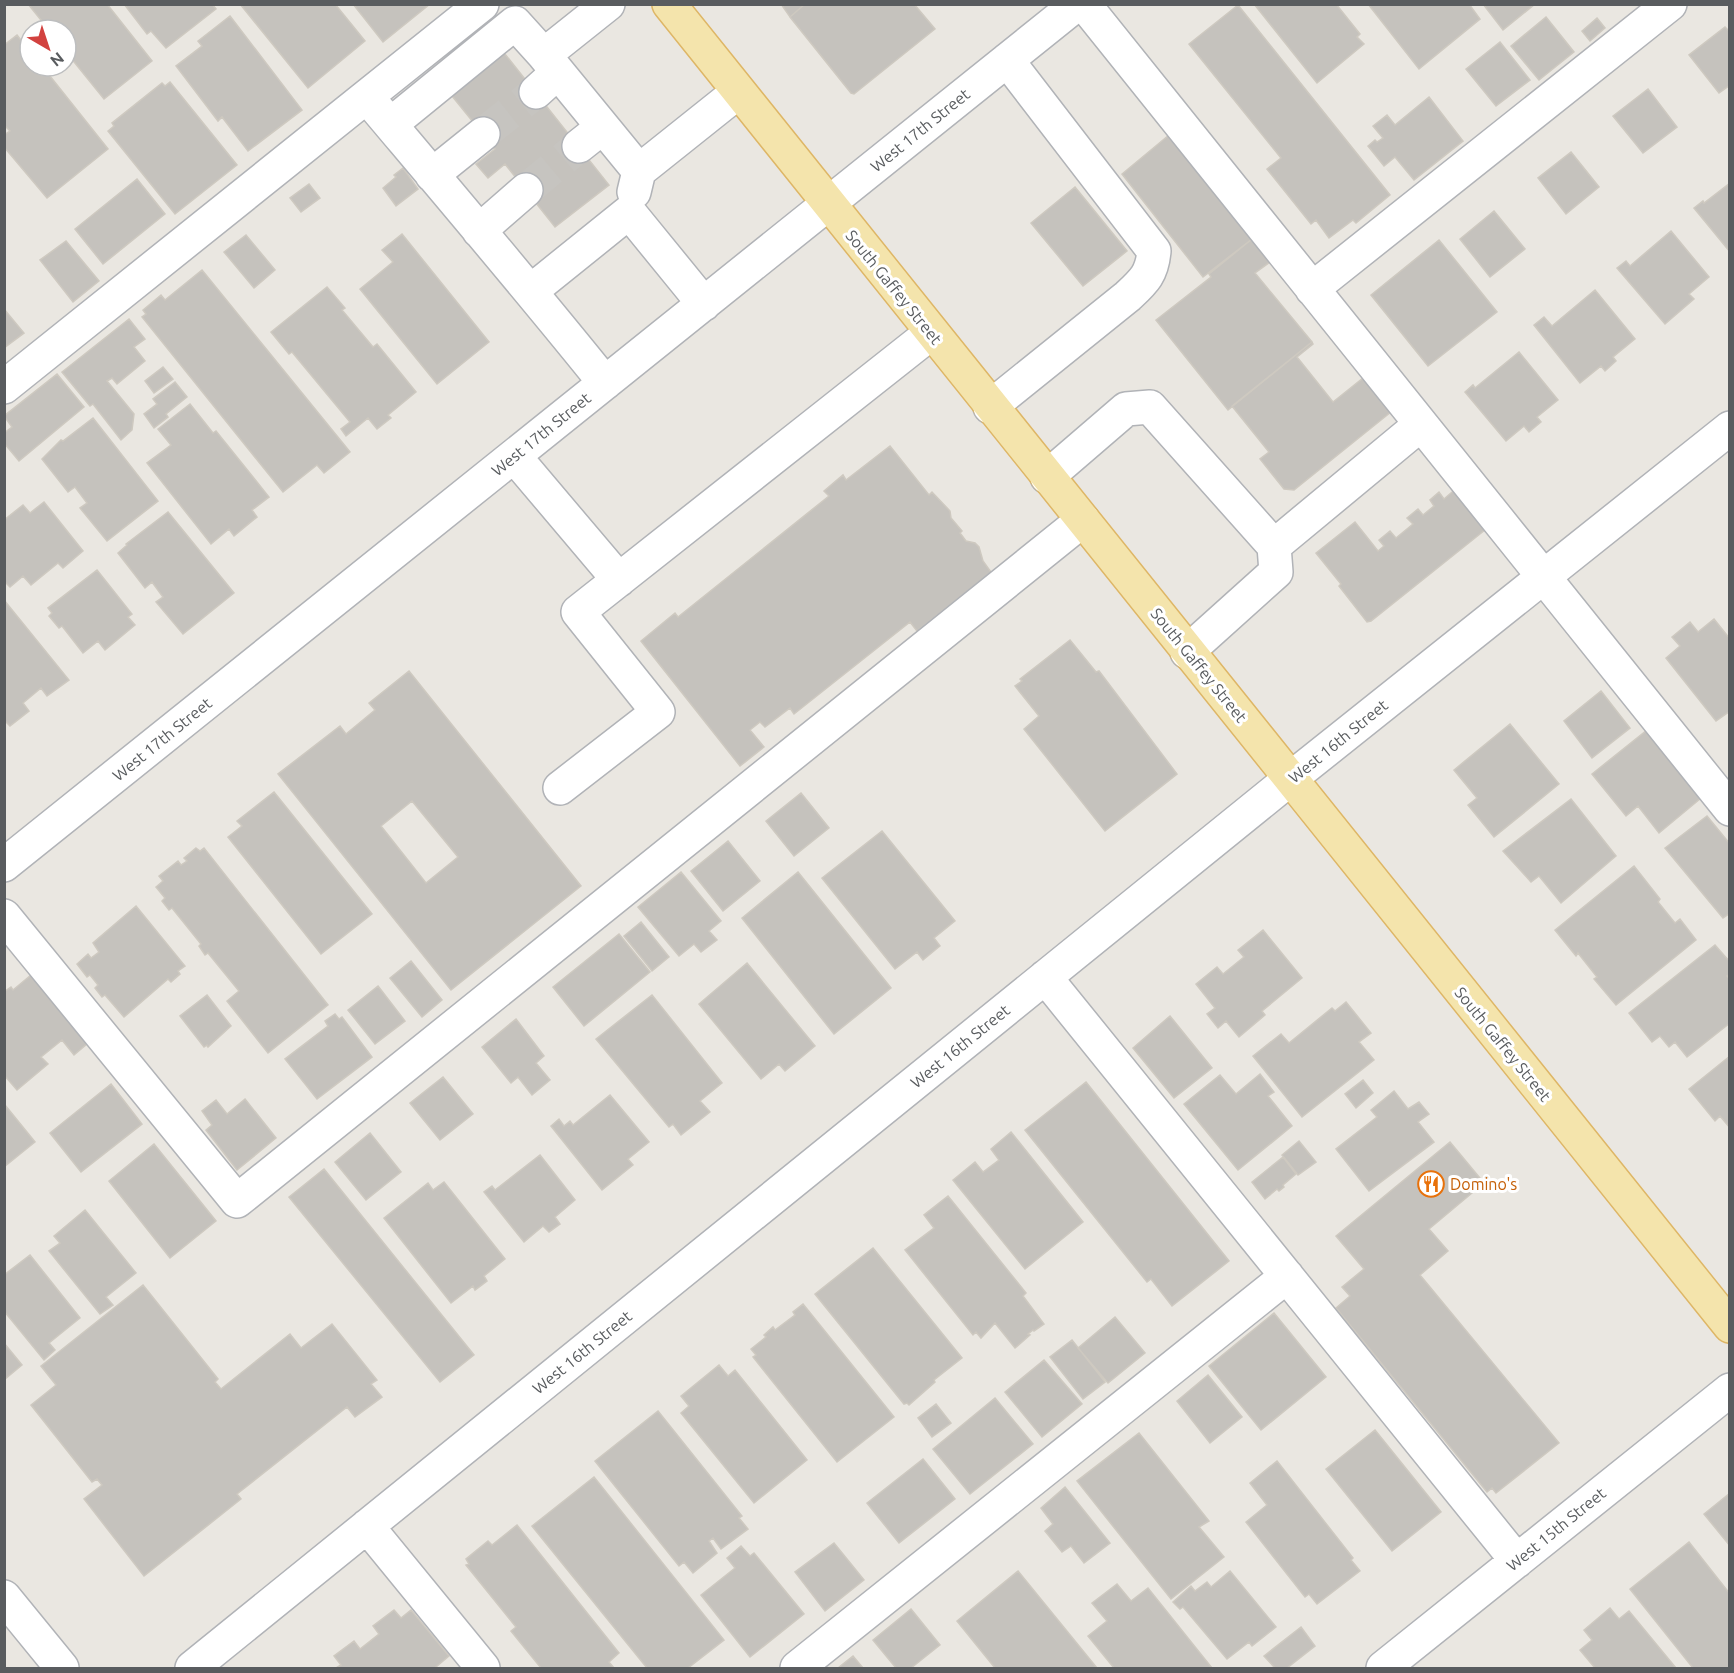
<svg xmlns="http://www.w3.org/2000/svg" width="1734" height="1673" font-family="Ubuntu,sans-serif">
  <style>
    .building { fill: #c5c2bd; stroke: #cec9c0; stroke-width: 1.5; fill-rule: evenodd }
    .lines { fill: none; stroke-linecap: round; stroke-linejoin: round }
    .minor-tunnel { stroke: #c6c4c0; stroke-width: 33; stroke-dasharray: 33 16; stroke-linecap: butt }
    .minor-casing { stroke: #b1b3b7; stroke-width: 36 }
    .major-casing { stroke: #deb666; stroke-width: 36 }
    .minor { stroke: #fff; stroke-width: 33 }
    .major { stroke: #f4e4ac; stroke-width: 33 }
    .labels { text-anchor: middle; dominant-baseline: central; stroke-width: 6; stroke-linejoin: round; paint-order: stroke }
    .street-label { font-size: 16px; fill: #595c5f; stroke: #fff }
    .food-label { font-size: 16px; fill: #c56008; stroke: #fff; text-anchor: start }
  </style>
  <rect width="100%" height="100%" fill="#eae7e1"/>
  <path class="building" d="M 28,4 L 107,4 L 152,61 L 104,99 L 66,52 L 66,30 L 49,30 Z
    M 124,4 L 212,4 L 216,9 L 166,48 L 151,31 L 147,34 Z
    M 240,4 L 335,4 L 365,41 L 308,88 Z
    M 353,4 L 430,4 L 383,42 Z
    M 781,4 L 805,4 L 790,17 Z
    M 805,4 L 914,4 L 935,29 L 854,94 L 851,93 L 790,17 Z
    M 1254,4 L 1336,4 L 1360,34 L 1357,37 L 1364,44 L 1317,83 Z
    M 1368,4 L 1469,4 L 1480,19 L 1419,69 Z
    M 1483,4 L 1535,4 L 1503,30 Z
    M 1238,5 L 1390,195 L 1356,223 L 1353,220 L 1329,238 L 1316,220 L 1311,224 L 1267,169 L 1281,158 L 1189,44 Z
    M 230,16 L 302,110 L 248,151 L 222,117 L 218,121 L 176,66 L 202,46 L 198,41 Z
    M 1546,17 L 1574,52 L 1539,80 L 1511,46 Z
    M 1597,18 L 1605,28 L 1590,41 L 1582,31 Z
    M 1725,27 L 1730,32 L 1730,85 L 1719,93 L 1689,55 Z
    M 17,35 L 30,52 L 30,66 L 42,66 L 108,149 L 47,198 L 4,147 L 4,135 L 10,131 L 4,125 L 4,45 Z
    M 1500,42 L 1530,80 L 1496,106 L 1466,69 Z
    M 501,49 L 609,185 L 555,227 L 505,164 L 488,178 L 476,164 L 495,149 L 448,91 Z
    M 170,82 L 237,165 L 175,214 L 108,131 L 114,126 L 112,123 L 162,83 L 165,86 Z
    M 1648,89 L 1677,127 L 1643,153 L 1613,116 Z
    M 1429,97 L 1463,141 L 1414,180 L 1395,157 L 1384,166 L 1368,146 L 1375,140 L 1377,142 L 1383,138 L 1373,126 L 1387,115 L 1395,125 Z
    M 1169,135 L 1252,239 L 1203,277 L 1122,174 Z
    M 1571,152 L 1599,187 L 1566,214 L 1538,178 Z
    M 403,168 L 418,189 L 396,206 L 383,188 L 396,177 L 394,175 Z
    M 137,179 L 165,214 L 103,264 L 75,229 Z
    M 1730,183 L 1730,252 L 1694,208 L 1703,201 L 1704,203 Z
    M 309,184 L 320,198 L 301,212 L 290,198 Z
    M 1075,187 L 1127,251 L 1083,286 L 1031,223 Z
    M 1494,211 L 1525,249 L 1490,277 L 1460,239 Z
    M 1671,231 L 1709,277 L 1689,294 L 1694,299 L 1665,324 L 1617,268 L 1626,261 L 1630,266 Z
    M 402,234 L 489,342 L 437,384 L 360,289 L 393,262 L 382,250 Z
    M 246,235 L 275,270 L 254,288 L 224,252 Z
    M 1252,239 L 1270,262 L 1255,273 L 1312,342 L 1228,410 L 1156,320 L 1211,277 L 1209,274 Z
    M 1439,240 L 1497,312 L 1428,366 L 1371,295 Z
    M 66,241 L 99,281 L 73,302 L 40,260 Z
    M 202,270 L 350,452 L 324,473 L 317,465 L 283,492 L 142,317 L 146,314 L 143,310 L 161,295 L 165,300 Z
    M 327,287 L 345,308 L 342,310 L 373,347 L 377,344 L 416,392 L 388,415 L 391,418 L 377,429 L 368,418 L 346,436 L 341,429 L 350,422 L 292,352 L 289,354 L 271,332 Z
    M 1595,290 L 1635,339 L 1613,357 L 1616,361 L 1605,371 L 1601,366 L 1580,383 L 1534,325 L 1544,317 L 1552,326 Z
    M 4,309 L 24,333 L 4,348 Z
    M 129,319 L 145,339 L 134,347 L 145,361 L 117,384 L 112,378 L 107,381 L 134,414 L 132,430 L 121,440 L 93,404 L 90,406 L 62,372 Z
    M 1312,342 L 1313,344 L 1297,357 L 1333,402 L 1363,378 L 1391,412 L 1294,490 L 1284,489 L 1260,459 L 1269,452 L 1232,406 Z
    M 1519,352 L 1558,400 L 1537,417 L 1541,422 L 1529,432 L 1524,426 L 1506,441 L 1465,392 L 1473,385 L 1475,388 Z
    M 163,367 L 173,379 L 154,393 L 145,381 Z
    M 57,374 L 84,407 L 19,461 L 4,443 L 4,433 L 12,427 L 4,416 Z
    M 175,382 L 187,397 L 166,414 L 168,417 L 154,428 L 144,414 L 157,404 L 153,399 Z
    M 190,404 L 213,433 L 216,431 L 269,497 L 252,510 L 257,517 L 234,536 L 229,529 L 211,544 L 147,463 L 171,445 L 158,429 Z
    M 93,418 L 158,501 L 107,541 L 80,508 L 87,503 L 75,487 L 68,492 L 42,459 L 61,440 L 63,441 Z
    M 890,446 L 929,495 L 932,492 L 950,511 L 951,518 L 962,531 L 960,533 L 966,541 L 975,543 L 979,547 L 983,561 L 991,572 L 917,631 L 910,622 L 794,714 L 790,708 L 765,727 L 760,722 L 750,730 L 764,747 L 740,766 L 641,641 L 675,613 L 678,617 L 829,496 L 824,491 L 843,475 L 846,480 Z
    M 1459,486 L 1490,526 L 1371,621 L 1367,622 L 1339,586 L 1341,584 L 1316,553 L 1355,522 L 1378,551 L 1384,546 L 1379,540 L 1390,531 L 1396,538 L 1413,524 L 1407,518 L 1418,509 L 1423,515 L 1434,506 L 1430,500 L 1439,492 L 1444,499 Z
    M 44,502 L 83,551 L 63,568 L 58,563 L 31,585 L 23,576 L 10,587 L 4,581 L 4,520 L 23,505 L 30,513 Z
    M 168,512 L 234,593 L 183,634 L 156,602 L 163,597 L 152,582 L 145,588 L 118,553 L 127,545 L 126,544 Z
    M 97,570 L 132,614 L 128,617 L 135,625 L 105,650 L 98,641 L 83,653 L 62,626 L 59,628 L 49,616 L 52,613 L 48,608 Z
    M 4,600 L 69,680 L 47,696 L 41,688 L 23,703 L 29,711 L 10,726 L 4,720 Z
    M 1714,619 L 1730,639 L 1730,711 L 1716,721 L 1666,658 L 1680,646 L 1672,637 L 1690,622 L 1698,632 Z
    M 1070,640 L 1096,672 L 1099,671 L 1177,774 L 1105,831 L 1024,729 L 1039,716 L 1015,686 L 1022,681 L 1020,679 Z
    M 409,671 L 581,886 L 451,990 L 278,774 L 340,726 L 346,734 L 375,710 L 369,703 ZM 412,801 L 458,857 L 426,883 L 381,826 Z
    M 1601,691 L 1630,728 L 1592,758 L 1564,721 Z
    M 1510,724 L 1559,784 L 1494,837 L 1468,805 L 1477,798 L 1454,770 Z
    M 1652,726 L 1706,794 L 1659,833 L 1638,806 L 1626,816 L 1592,774 Z
    M 274,792 L 372,914 L 321,954 L 228,837 L 242,826 L 237,821 Z
    M 801,793 L 829,828 L 794,856 L 766,821 Z
    M 1571,799 L 1616,856 L 1561,903 L 1539,876 L 1531,882 L 1503,851 Z
    M 1707,816 L 1730,844 L 1730,913 L 1723,918 L 1665,848 Z
    M 882,831 L 955,921 L 934,938 L 940,946 L 923,960 L 917,952 L 895,969 L 822,878 Z
    M 728,841 L 760,881 L 723,911 L 691,871 Z
    M 196,848 L 200,851 L 204,848 L 328,1005 L 268,1053 L 227,1001 L 239,991 L 208,953 L 205,955 L 199,946 L 201,944 L 172,908 L 169,910 L 162,901 L 165,898 L 156,887 L 163,881 L 159,876 L 178,861 L 181,865 L 187,861 L 184,858 Z
    M 1634,866 L 1660,899 L 1658,902 L 1675,923 L 1680,919 L 1696,940 L 1616,1005 L 1594,979 L 1597,977 L 1578,953 L 1576,956 L 1555,930 Z
    M 681,872 L 721,921 L 709,931 L 717,940 L 701,952 L 694,944 L 679,956 L 638,907 Z
    M 798,872 L 891,988 L 834,1034 L 742,918 Z
    M 136,906 L 185,966 L 178,971 L 180,974 L 171,982 L 168,979 L 124,1017 L 105,995 L 102,997 L 95,988 L 98,985 L 90,975 L 87,977 L 77,964 L 88,954 L 91,958 L 99,952 L 93,943 Z
    M 641,922 L 669,957 L 652,971 L 624,936 Z
    M 1263,930 L 1302,978 L 1262,1011 L 1265,1015 L 1239,1037 L 1226,1021 L 1218,1028 L 1207,1014 L 1215,1008 L 1196,984 L 1217,967 L 1223,974 L 1244,957 L 1238,950 Z
    M 619,934 L 650,972 L 584,1026 L 553,987 Z
    M 1715,945 L 1730,962 L 1730,974 L 1727,976 L 1730,980 L 1730,1023 L 1687,1057 L 1675,1042 L 1669,1047 L 1660,1036 L 1652,1042 L 1629,1013 Z
    M 411,961 L 442,1000 L 422,1017 L 390,978 Z
    M 747,963 L 815,1046 L 785,1071 L 779,1064 L 761,1079 L 699,1004 Z
    M 37,970 L 93,1039 L 74,1055 L 62,1040 L 41,1057 L 48,1064 L 17,1090 L 4,1075 L 4,992 L 11,987 L 13,990 Z
    M 378,986 L 405,1021 L 375,1044 L 348,1010 Z
    M 207,995 L 231,1026 L 208,1047 L 207,1045 L 204,1047 L 180,1016 Z
    M 652,995 L 722,1083 L 700,1101 L 710,1112 L 681,1135 L 673,1124 L 669,1127 L 596,1039 Z
    M 1346,1002 L 1371,1033 L 1359,1042 L 1374,1060 L 1302,1117 L 1253,1056 L 1281,1034 L 1289,1043 L 1332,1008 L 1335,1011 Z
    M 335,1014 L 339,1019 L 342,1017 L 372,1057 L 317,1099 L 285,1059 L 328,1026 L 325,1021 Z
    M 1170,1016 L 1212,1068 L 1174,1098 L 1133,1048 Z
    M 516,1019 L 544,1056 L 536,1063 L 550,1080 L 532,1095 L 518,1077 L 511,1083 L 482,1047 Z
    M 1730,1056 L 1730,1128 L 1720,1116 L 1715,1121 L 1689,1089 Z
    M 1260,1074 L 1274,1092 L 1268,1096 L 1292,1126 L 1238,1170 L 1184,1104 L 1220,1075 L 1236,1094 Z
    M 443,1077 L 473,1114 L 440,1140 L 410,1103 Z
    M 1363,1080 L 1373,1093 L 1356,1108 L 1345,1094 Z
    M 1086,1082 L 1229,1261 L 1172,1306 L 1151,1279 L 1147,1282 L 1025,1130 Z
    M 111,1084 L 142,1124 L 81,1172 L 50,1133 Z
    M 1394,1091 L 1408,1109 L 1419,1102 L 1429,1114 L 1418,1122 L 1434,1142 L 1369,1191 L 1336,1149 L 1377,1117 L 1371,1110 Z
    M 610,1095 L 649,1142 L 628,1159 L 633,1165 L 602,1190 L 551,1126 L 559,1119 L 564,1126 L 570,1121 L 573,1125 Z
    M 245,1099 L 276,1138 L 237,1170 L 206,1130 L 212,1125 L 202,1111 L 216,1100 L 227,1114 Z
    M 5,1105 L 35,1142 L 4,1167 L 4,1106 Z
    M 1011,1132 L 1083,1222 L 1025,1269 L 953,1180 L 975,1162 L 983,1172 L 999,1160 L 991,1149 Z
    M 370,1133 L 401,1172 L 366,1200 L 335,1162 Z
    M 1299,1141 L 1316,1162 L 1298,1175 L 1282,1155 Z
    M 1450,1142 L 1484,1183 L 1429,1229 L 1448,1251 L 1420,1275 L 1559,1443 L 1496,1493 L 1492,1488 L 1487,1492 L 1336,1308 L 1350,1296 L 1342,1287 L 1364,1269 L 1336,1236 Z
    M 154,1144 L 216,1221 L 170,1258 L 109,1181 Z
    M 540,1155 L 575,1200 L 555,1217 L 560,1224 L 549,1232 L 543,1226 L 524,1242 L 484,1192 L 492,1186 L 495,1190 Z
    M 1283,1157 L 1296,1174 L 1283,1185 L 1284,1187 L 1279,1191 L 1277,1189 L 1265,1199 L 1252,1182 Z
    M 324,1169 L 474,1355 L 440,1382 L 289,1197 Z
    M 444,1182 L 505,1259 L 484,1276 L 487,1281 L 475,1290 L 473,1286 L 451,1303 L 384,1218 L 428,1183 L 433,1190 Z
    M 948,1196 L 1026,1293 L 1023,1296 L 1044,1324 L 1034,1331 L 1033,1330 L 1028,1334 L 1030,1335 L 1015,1348 L 995,1323 L 981,1338 L 976,1332 L 973,1335 L 905,1250 L 934,1228 L 924,1215 Z
    M 85,1210 L 136,1273 L 106,1297 L 113,1305 L 100,1314 L 49,1251 L 60,1243 L 54,1236 Z
    M 873,1248 L 962,1358 L 934,1380 L 935,1382 L 909,1405 L 907,1403 L 904,1404 L 815,1294 Z
    M 30,1255 L 80,1318 L 49,1343 L 55,1350 L 44,1360 L 4,1311 L 4,1275 Z
    M 143,1285 L 218,1379 L 215,1382 L 221,1389 L 290,1334 L 301,1348 L 332,1324 L 377,1380 L 371,1384 L 382,1397 L 355,1417 L 347,1407 L 237,1494 L 241,1499 L 144,1576 L 84,1499 L 102,1485 L 97,1479 L 92,1482 L 31,1405 L 56,1385 L 41,1366 Z
    M 803,1304 L 894,1417 L 837,1462 L 753,1357 L 756,1355 L 751,1349 L 766,1337 L 764,1335 L 773,1327 L 775,1330 L 795,1315 L 793,1312 Z
    M 1274,1313 L 1326,1377 L 1261,1430 L 1209,1366 Z
    M 1115,1317 L 1145,1353 L 1108,1383 L 1078,1348 Z
    M 1072,1340 L 1105,1382 L 1083,1399 L 1050,1357 Z
    M 4,1343 L 22,1365 L 4,1380 Z
    M 1044,1360 L 1082,1404 L 1042,1437 L 1005,1392 Z
    M 719,1365 L 728,1376 L 735,1370 L 807,1460 L 754,1503 L 681,1413 L 689,1406 L 681,1396 Z
    M 1208,1375 L 1242,1417 L 1210,1443 L 1177,1401 Z
    M 995,1398 L 1033,1444 L 970,1494 L 933,1449 Z
    M 936,1404 L 951,1423 L 932,1437 L 918,1418 Z
    M 658,1411 L 742,1516 L 739,1518 L 748,1529 L 721,1549 L 713,1538 L 709,1541 L 717,1553 L 693,1573 L 684,1562 L 679,1566 L 595,1461 Z
    M 1375,1430 L 1441,1512 L 1392,1551 L 1326,1469 Z
    M 1139,1433 L 1209,1521 L 1199,1527 L 1224,1557 L 1171,1599 L 1077,1481 Z
    M 923,1459 L 955,1499 L 899,1543 L 867,1503 Z
    M 1277,1461 L 1353,1558 L 1351,1560 L 1360,1571 L 1317,1604 L 1309,1594 L 1305,1597 L 1246,1522 L 1267,1505 L 1250,1483 Z
    M 594,1477 L 724,1640 L 688,1668 L 647,1668 L 532,1526 Z
    M 1065,1487 L 1110,1543 L 1084,1563 L 1071,1546 L 1062,1552 L 1045,1531 L 1053,1524 L 1041,1508 Z
    M 1730,1493 L 1730,1546 L 1704,1514 Z
    M 517,1525 L 619,1653 L 609,1662 L 614,1668 L 541,1668 L 511,1631 L 516,1627 L 466,1565 L 469,1564 L 466,1559 L 488,1541 L 492,1545 Z
    M 1689,1542 L 1730,1594 L 1730,1668 L 1693,1668 L 1630,1589 Z
    M 834,1543 L 864,1580 L 825,1611 L 795,1572 Z
    M 741,1546 L 750,1556 L 754,1553 L 804,1614 L 750,1657 L 701,1595 L 735,1568 L 727,1558 Z
    M 1018,1571 L 1097,1668 L 995,1668 L 957,1621 Z
    M 1230,1571 L 1276,1627 L 1252,1646 L 1249,1642 L 1227,1659 L 1183,1607 L 1180,1609 L 1173,1602 L 1191,1586 L 1195,1591 L 1207,1582 L 1211,1587 Z
    M 1117,1584 L 1131,1601 L 1148,1588 L 1212,1668 L 1114,1668 L 1088,1636 L 1107,1621 L 1092,1603 Z
    M 1610,1608 L 1619,1619 L 1629,1611 L 1676,1668 L 1595,1668 L 1580,1650 L 1592,1640 L 1584,1630 Z
    M 911,1609 L 940,1645 L 911,1668 L 896,1668 L 873,1640 Z
    M 394,1610 L 401,1618 L 411,1610 L 449,1656 L 436,1667 L 437,1668 L 336,1668 L 341,1665 L 334,1656 L 354,1641 L 360,1649 L 379,1634 L 373,1626 Z
    M 1301,1627 L 1315,1646 L 1287,1668 L 1275,1668 L 1264,1656 Z
    M 853,1656 L 863,1668 L 838,1668 Z"/>
  <g class="lines">
    <path class="minor-tunnel" d="M 483,134 L 536,92
      M 526,190 L 579,146"/>
    <g class="minor-casing">
      <path id="minor" d="M 608,4 L 544,55 L 639,171
        M 1084,4 L 1730,809
        M 536,92 L 558,72
        M 367,97 C 447,192 527,286 605,383
        M 391,124 L 515,23 L 544,55
        M 579,146 L 603,127
        M 432,175 L 483,134
        M 634,192 L 639,171 L 738,92
        M 479,231 L 526,190
        M 1312,289 L 1670,4
        M 531,291 L 629,212 L 704,304
        M 4,387 L 482,4
        M 990,407 L 1128,296 C 1144,281 1152,274 1154,251 L 1007,60
        M 514,456 L 619,580
        M 1047,477 L 1126,409 L 1150,407 L 1274,546 L 1276,572 L 1187,652
        M 1274,546 L 1420,425
        M 560,788 L 658,712 L 578,612 L 931,333
        M 4,865 L 1077,4
        M 4,916 L 237,1201 L 1083,520
        M 1045,977 L 1517,1561
        M 367,1526 L 483,1668
        M 4,1597 L 62,1668
        M 192,1668 L 1290,779 L 1730,428
        M 797,1668 L 1287,1276
        M 1383,1668 L 1730,1390"/>
    </g>
    <g class="major-casing">
      <path id="major" d="M 669,4 L 1730,1326"/>
    </g>
    <use href="#minor" class="minor"/>
    <use href="#major" class="major"/>
  </g>
  <defs>
    <g id="restaurant-ring" transform="scale(1.35)"><circle r="9.5" fill="#fff" stroke="#e8710a" stroke-width="1.5"/><path d="M-5-6h1v4h1v-4h1v4h1v-4h1v5L-1.5 .5V6h-2V.5L-5-1ZM5-6V6H3V1.5H1.5Q1.5-4 5-6Z" fill="#e8710a"/></g>
  </defs>
  <g fill-rule="evenodd">
    <use href="#restaurant-ring" x="1431" y="1184"/>
  </g>
  <g class="labels">
    <g class="street-label">
      <text transform="translate(920 130) rotate(-39)">West 17th Street</text>
      <text transform="translate(894 287) rotate(51)">South Gaffey Street</text>
      <text transform="translate(541 434) rotate(-39)">West 17th Street</text>
      <text transform="translate(1199 665) rotate(51)">South Gaffey Street</text>
      <text transform="translate(162 739) rotate(-39)">West 17th Street</text>
      <text transform="translate(1338 741) rotate(-39)">West 16th Street</text>
      <text transform="translate(1503 1044) rotate(51)">South Gaffey Street</text>
      <text transform="translate(960 1046) rotate(-39)">West 16th Street</text>
      <text transform="translate(582 1352) rotate(-39)">West 16th Street</text>
      <text transform="translate(1556 1529) rotate(-39)">West 15th Street</text>
    </g>
    <g class="food-label">
      <text x="1450" y="1184">Domino's</text>
    </g>
  </g>
  <rect width="1734" height="1673" fill="none" stroke="#595c5f" stroke-width="12"/>
  <g transform="translate(48 48) rotate(141)"><circle r="28" fill="#ffffff" stroke="#bdbebf" stroke-width="1.5"/>
  <path d="M0-4.5L10 22L0 15L-10 22Z" fill="#d2423f"/>
  <text y="-9" font-size="16" font-weight="bold" text-anchor="middle" fill="#595c5f">N</text>
  </g>
</svg>
